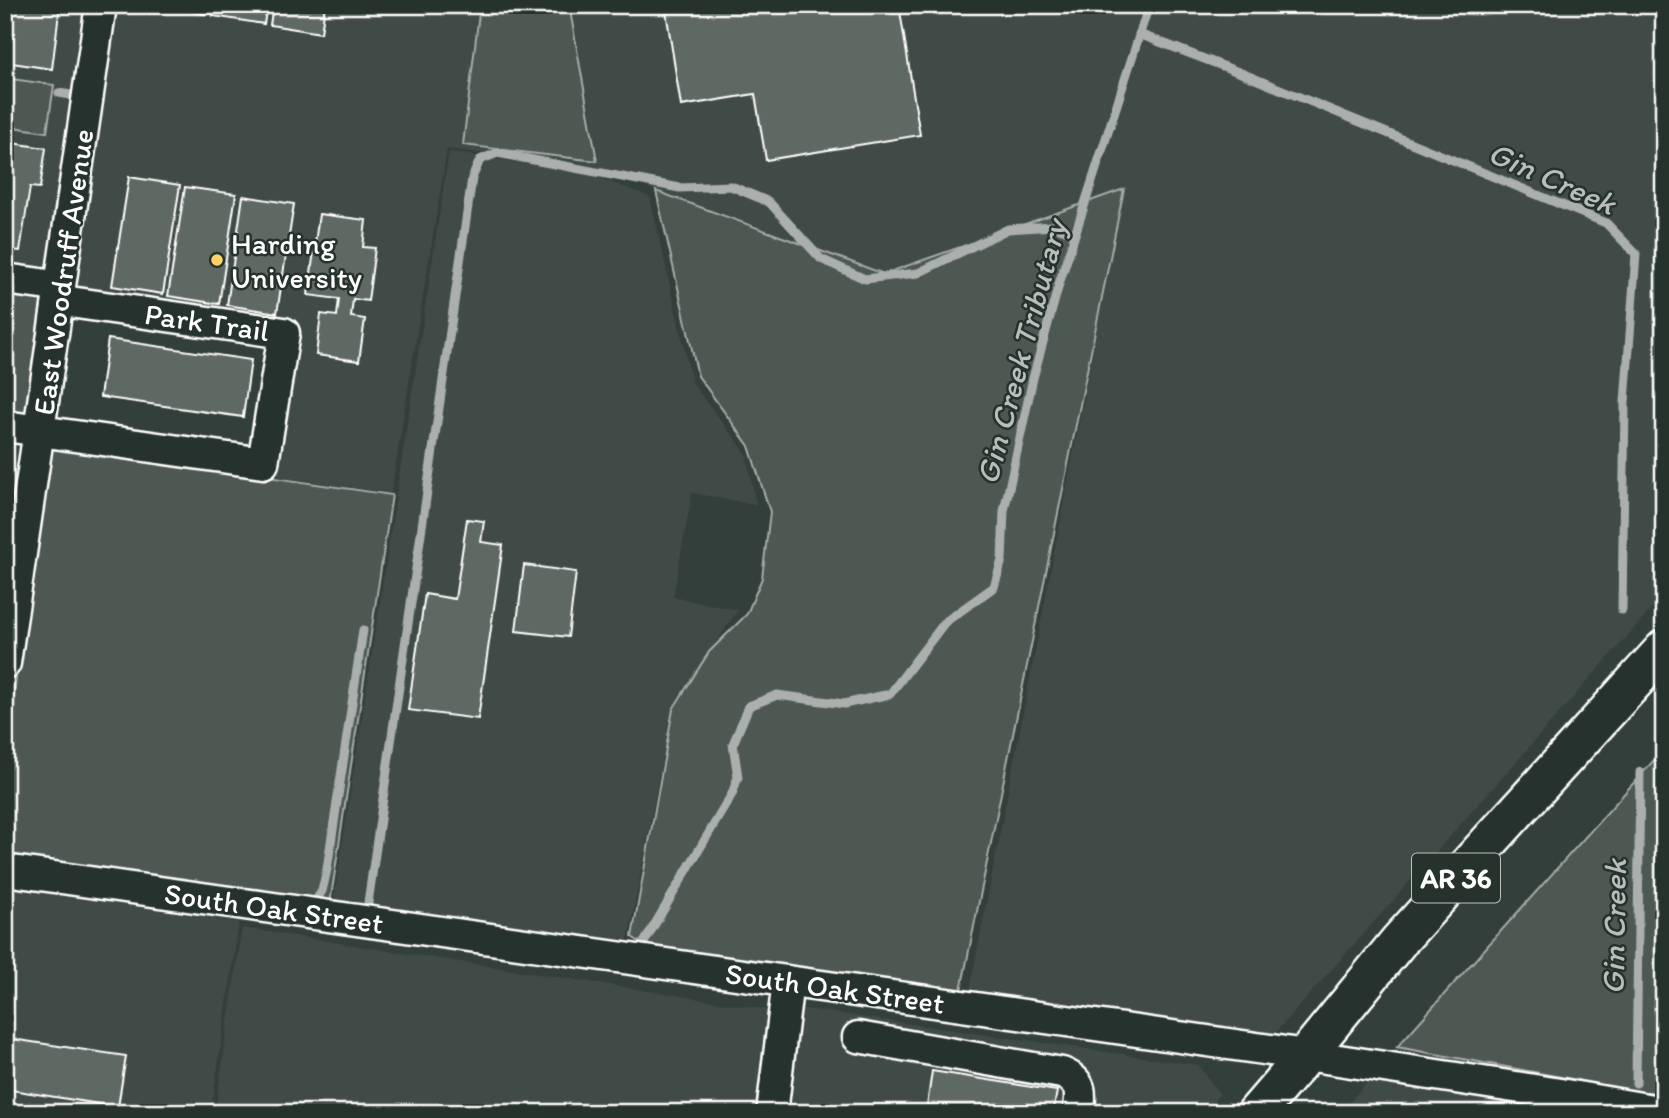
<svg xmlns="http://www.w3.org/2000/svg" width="1669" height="1118" font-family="Itim,sans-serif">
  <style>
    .built { fill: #404c47 }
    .green { fill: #4d5853; stroke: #a6aca9; stroke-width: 2 }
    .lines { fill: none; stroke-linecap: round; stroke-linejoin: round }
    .stream { stroke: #abb0ae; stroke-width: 9 }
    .building { fill: #5f6964; stroke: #fff; stroke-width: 2 }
    .minor-casing { stroke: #fff; stroke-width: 35 }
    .major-casing { stroke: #fff; stroke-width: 42 }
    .minor { stroke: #26332d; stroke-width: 30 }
    .major { stroke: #26332d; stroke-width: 37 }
    .poi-dot { fill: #ffd166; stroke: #26332d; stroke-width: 2.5 }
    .labels { text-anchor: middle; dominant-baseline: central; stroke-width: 5; stroke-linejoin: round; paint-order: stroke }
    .shield { fill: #26332d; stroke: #bec2c0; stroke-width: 2 }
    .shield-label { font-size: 28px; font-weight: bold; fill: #fff }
    .poi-label { font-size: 30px; fill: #fff; stroke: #26332d; text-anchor: start }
    .street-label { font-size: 30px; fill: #fff; stroke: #26332d }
    .water-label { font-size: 32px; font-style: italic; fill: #b9bdbc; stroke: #26332d }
  </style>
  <rect width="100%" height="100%" fill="#333f3a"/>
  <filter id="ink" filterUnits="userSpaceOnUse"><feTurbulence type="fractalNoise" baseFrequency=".0143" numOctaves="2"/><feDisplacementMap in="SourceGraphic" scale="14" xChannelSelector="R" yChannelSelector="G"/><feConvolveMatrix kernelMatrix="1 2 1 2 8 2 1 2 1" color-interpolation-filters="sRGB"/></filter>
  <g filter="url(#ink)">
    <path class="built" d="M 5,5 L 1664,5 L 1664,595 L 1269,1040 L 969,994 L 1124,190 L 884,274 L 589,166 L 447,149 L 391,493 L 273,476 L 295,328 L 73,294 L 5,271 Z
      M 449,152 L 584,172 L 650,197 L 692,383 L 746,453 L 756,505 L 692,493 L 673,597 L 738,610 L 672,708 L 627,945 L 333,906 Z
      M 5,888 L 239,922 L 211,1113 L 5,1113 Z
      M 242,928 L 771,1010 L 760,1113 L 215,1113 Z
      M 799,1008 L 1198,1065 L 1220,1094 L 1203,1113 L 785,1113 Z
      M 1397,1047 L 1578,1080 L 1578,1113 L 1340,1113 Z"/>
    <path class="green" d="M 480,5 L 569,5 L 597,161 L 463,145 Z
      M 5,78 L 54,85 L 47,132 L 5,126 Z
      M 1124,189 L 961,990 L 655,952 L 632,937 L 673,709 L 709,652 L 747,614 L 762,578 L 770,512 L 749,446 L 698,376 L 656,191 L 884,274 Z
      M 5,291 L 45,297 L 28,419 L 5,416 Z
      M 49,445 L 392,495 L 330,904 L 5,854 L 5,756 Z
      M 1664,749 L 1664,1094 L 1648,1092 L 1648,1113 L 1578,1113 L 1578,1080 L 1397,1047 Z"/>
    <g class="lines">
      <path class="stream" d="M 1139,34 L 1241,73 L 1606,223 L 1636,254 L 1625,402 L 1622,610
        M 59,93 L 71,95
        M 314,903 L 322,891 L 327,869 L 363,630
        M 368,903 L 472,178 L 480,160 L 497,153 L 680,188 L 731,186 L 769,202 L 821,259 L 865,279 L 918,273 L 1008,229 L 1053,226 L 1075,233
        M 642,946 L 732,794 L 738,777 L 733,744 L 749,706 L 777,695 L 844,704 L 890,694 L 945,622 L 994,587 L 1002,560 L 1004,511 L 1033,378 L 1059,284 L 1149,5
        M 1636,1083 L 1640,772"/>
    </g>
    <path class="building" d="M 5,5 L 60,5 L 52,69 L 5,62 Z
      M 146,5 L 206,5 L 205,14 Z
      M 214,5 L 267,5 L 264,24 L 213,16 Z
      M 273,5 L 325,5 L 321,33 L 270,25 Z
      M 665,5 L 899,5 L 920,135 L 766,160 L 755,94 L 681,106 Z
      M 5,142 L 46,148 L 40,188 L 30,187 L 20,251 L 5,249 Z
      M 129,177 L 180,185 L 163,294 L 112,286 Z
      M 185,187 L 236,194 L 219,304 L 168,296 Z
      M 243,196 L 294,204 L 277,313 L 227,305 Z
      M 319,214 L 366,220 L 363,247 L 375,248 L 368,301 L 353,299 L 351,317 L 365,319 L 359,361 L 316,355 L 321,314 L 337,316 L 339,299 L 308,295 Z
      M 108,339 L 251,360 L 243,417 L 100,397 Z
      M 467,519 L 484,521 L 481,542 L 503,545 L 478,719 L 408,710 L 425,594 L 455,599 Z
      M 524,565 L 576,572 L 568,637 L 516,631 Z
      M 5,1038 L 126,1056 L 118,1107 L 5,1089 Z
      M 932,1071 L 1057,1091 L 1053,1113 L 926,1113 Z"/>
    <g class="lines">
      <g class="minor-casing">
        <path id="minor" d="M 5,279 L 48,285 L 70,302 L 284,333 L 263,463 L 5,426
          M 5,663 L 101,5
          M 5,870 L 1306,1055 L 1560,1094 L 1664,1112
          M 858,1037 L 1062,1073 C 1082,1081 1082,1093 1078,1113
          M 772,1113 L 788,981"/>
      </g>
      <g class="major-casing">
        <path id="major" d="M 1256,1113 L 1306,1055 L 1399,941 L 1664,649"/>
      </g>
      <use href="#minor" class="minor"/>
      <use href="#major" class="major"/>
    </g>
  </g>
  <circle class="poi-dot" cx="217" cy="260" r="7"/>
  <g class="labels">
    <rect class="shield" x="1412" y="853.5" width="88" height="49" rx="5"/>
    <g class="shield-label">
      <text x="1456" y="878">AR 36</text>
    </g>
    <g class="poi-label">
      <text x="231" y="243">Harding<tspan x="231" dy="34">University</tspan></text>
    </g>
    <g class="street-label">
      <text transform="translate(63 272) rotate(-82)">East Woodruff Avenue</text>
      <text transform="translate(207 322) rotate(8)">Park Trail</text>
      <text transform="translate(274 908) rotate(8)">South Oak Street</text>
      <text transform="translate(835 988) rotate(8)">South Oak Street</text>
    </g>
    <g class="water-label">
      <text transform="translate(1552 178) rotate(24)">Gin Creek</text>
      <text transform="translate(1021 352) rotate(-75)">Gin Creek Tributary</text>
      <text transform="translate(1614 927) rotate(-89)">Gin Creek</text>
    </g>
  </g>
  <rect width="1669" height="1118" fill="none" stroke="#26332d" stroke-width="28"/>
  <rect x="14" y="14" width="1641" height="1090" fill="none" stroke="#fff" stroke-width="2.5" filter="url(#ink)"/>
</svg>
